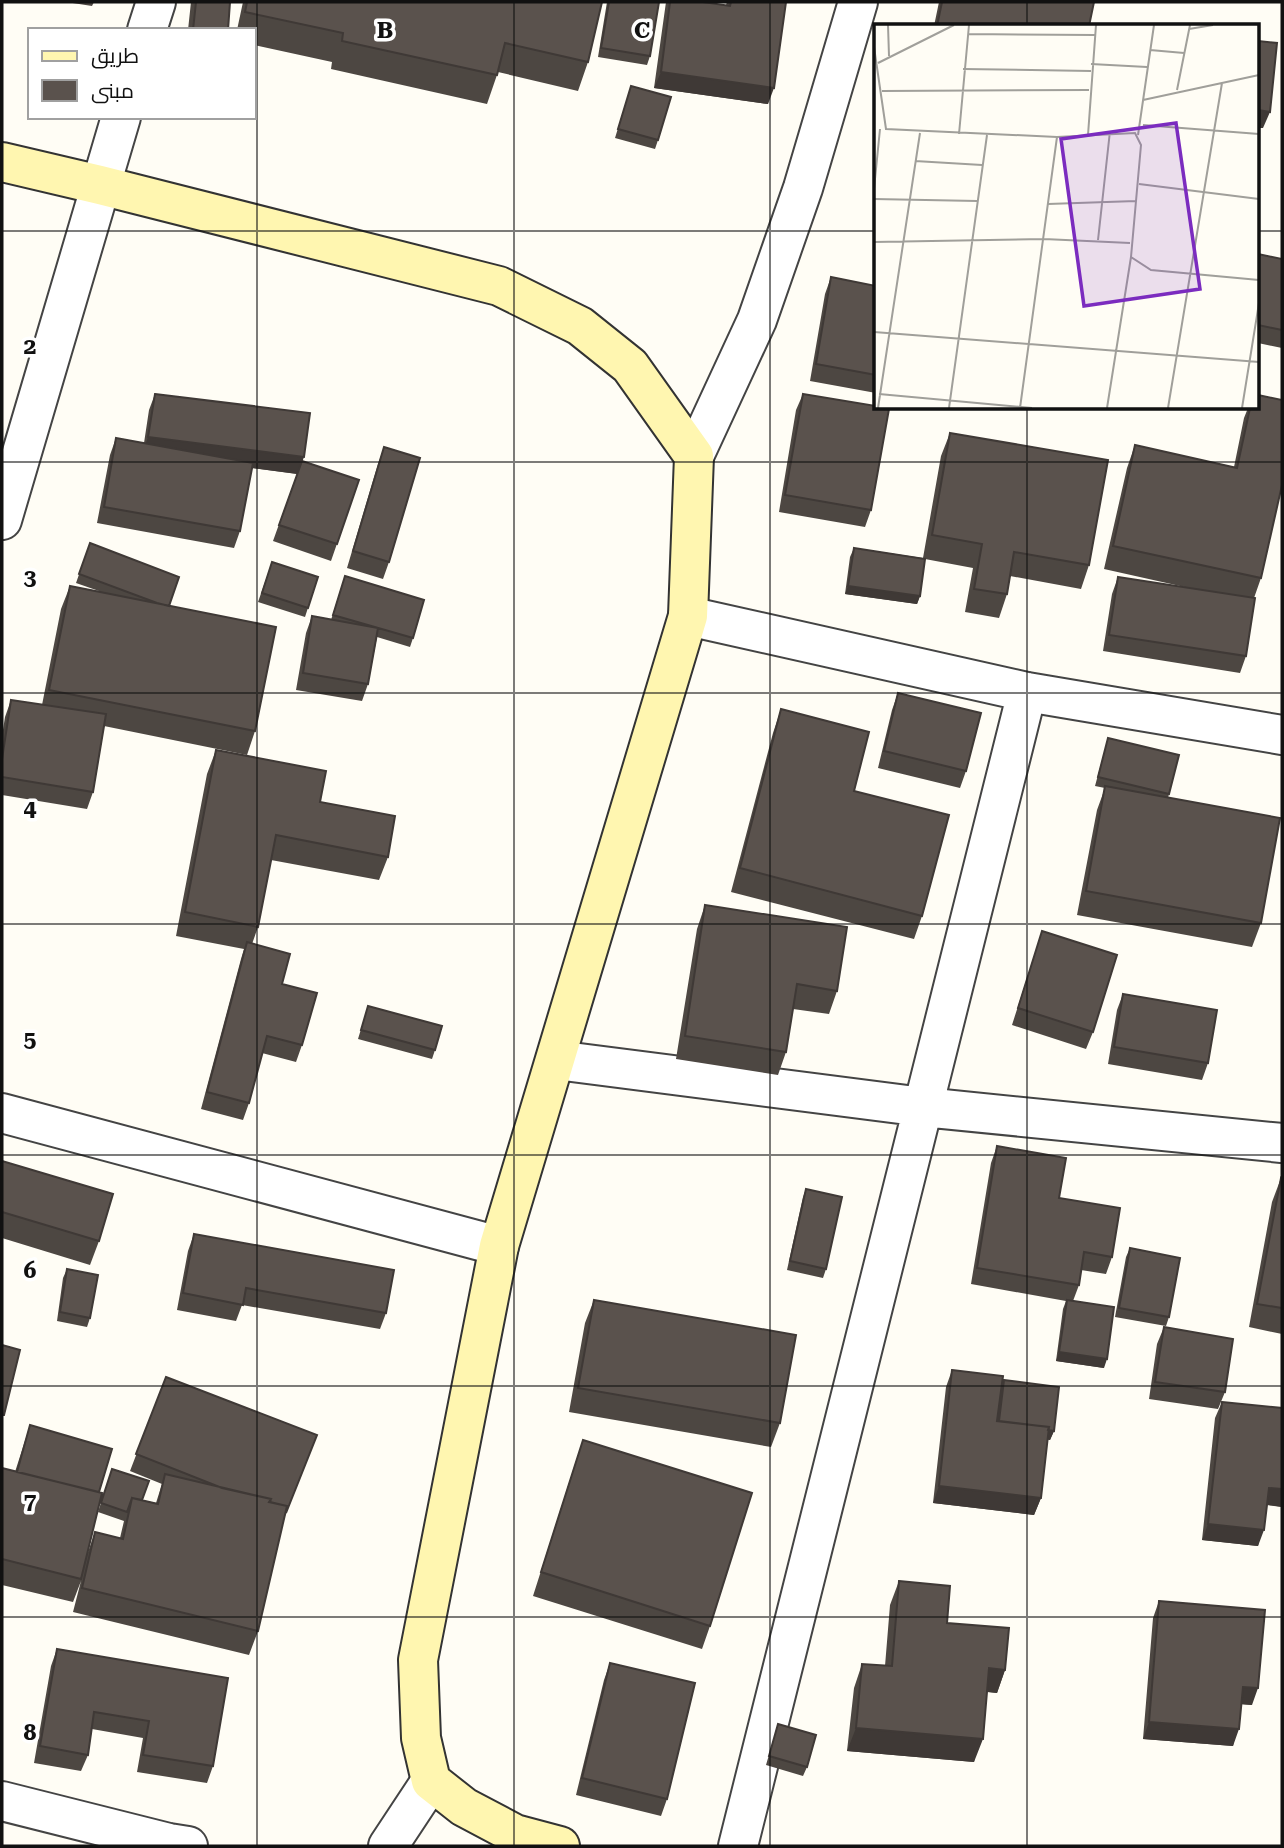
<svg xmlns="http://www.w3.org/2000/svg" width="1284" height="1848" font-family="'Roboto Serif',Cairo,serif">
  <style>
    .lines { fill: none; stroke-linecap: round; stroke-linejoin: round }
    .minor-casing { stroke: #444; stroke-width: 42 }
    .secondary-casing { stroke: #333; stroke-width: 42 }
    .minor { stroke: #fff; stroke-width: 38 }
    .secondary { stroke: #fff6b0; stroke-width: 38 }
    .wall { fill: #4d4742 }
    .shaded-wall { fill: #3f3936 }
    .building { fill: #5a524d; stroke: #3f3936; stroke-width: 2 }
    .grid { fill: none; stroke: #111; stroke-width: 2; stroke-opacity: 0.55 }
    .inset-road { fill: none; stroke: #a09f9a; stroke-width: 2 }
    .view { fill: #7b2cbf; fill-opacity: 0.15; stroke: #7b2cbf; stroke-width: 3.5 }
    .inset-edge { fill: none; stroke: #111; stroke-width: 3.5 }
    .grid-label { font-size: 23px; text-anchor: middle; font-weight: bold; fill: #111; stroke: #fff; stroke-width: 7; stroke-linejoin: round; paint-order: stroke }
  </style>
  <rect width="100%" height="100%" fill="#fffdf5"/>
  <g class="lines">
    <g class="minor-casing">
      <path id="minor" d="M 147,30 L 156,2
        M 694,456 L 757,320 L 803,188 L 858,2
        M 2,520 L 121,117
        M 688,616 L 1027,692 L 1282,735
        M 556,1060 L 923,1107 L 1282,1143
        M 2,1113 L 499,1246
        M 2,1801 L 169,1843 L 188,1846
        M 388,1846 L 431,1781
        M 738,1846 L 1027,692"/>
    </g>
    <g class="secondary-casing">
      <path id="secondary" d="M 2,162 L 100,185 L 499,286 L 580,326 L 630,366 L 694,456 L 688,616 L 499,1246 L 418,1660 L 421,1738 L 431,1781 L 464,1807 L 515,1834 L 560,1846"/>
    </g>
    <use href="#minor" class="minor"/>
    <use href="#secondary" class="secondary"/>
  </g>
  <path class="wall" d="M 66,2 L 94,2 L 92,6 Z
    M 191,2 L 230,2 L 228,30 L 188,30 Z
    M 243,2 L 602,2 L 588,62 L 578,91 L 498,72 L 487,104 L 331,69 L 332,62 L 254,45 L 254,30 L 237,30 Z
    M 607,2 L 659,2 L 650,56 L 647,65 L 598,57 Z
    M 666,2 L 703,2 L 726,5 L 727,2 L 786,2 L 768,104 L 654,88 Z
    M 939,2 L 1094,2 L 1089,26 L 934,26 Z
    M 631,86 L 658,140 L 655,149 L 615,138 Z
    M 1258,254 L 1282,259 L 1282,348 L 1258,343 Z
    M 831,277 L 876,286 L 876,393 L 810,381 L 825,294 Z
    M 155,394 L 303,461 L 359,480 L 331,561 L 273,541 L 297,474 L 252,468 L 240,531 L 234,548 L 97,523 L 110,455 L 116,438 L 144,443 L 149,410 Z
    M 803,394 L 871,510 L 865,527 L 779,512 L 796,410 Z
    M 1248,408 L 1258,408 L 1261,578 L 1254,598 L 1246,656 L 1240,673 L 1103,651 L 1112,594 L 1118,577 L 1198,590 L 1104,569 L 1127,468 L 1135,445 L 1234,467 L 1244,418 Z
    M 950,433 L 1089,565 L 1081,589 L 1010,576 L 1007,594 L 999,618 L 965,612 L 973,568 L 925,559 L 920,596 L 917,604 L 845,594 L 850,557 L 854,548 L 923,558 L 941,456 Z
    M 384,447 L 389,562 L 383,579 L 347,568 L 378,464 Z
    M 90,543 L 169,606 L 255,731 L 247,755 L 104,726 L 93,792 L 87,809 L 2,795 L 2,736 L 5,717 L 11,700 L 42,705 L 61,609 L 70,586 L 99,591 L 76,583 Z
    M 272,562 L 318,577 L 305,617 L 258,602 Z
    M 342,585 L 413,638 L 410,647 L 377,637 L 368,684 L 362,701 L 296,690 L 306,633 L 312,616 L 331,620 Z
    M 898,693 L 966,771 L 960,788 L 878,768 L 892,710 Z
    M 781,709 L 854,791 L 922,916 L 914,939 L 731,892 L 773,733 Z
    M 1108,738 L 1169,794 L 1168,798 L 1261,923 L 1252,947 L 1077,915 L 1097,810 L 1105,788 L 1095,786 Z
    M 216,750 L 320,802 L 388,857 L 379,880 L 271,860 L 258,927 L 252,944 L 282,984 L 302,1045 L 296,1062 L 262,1053 L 249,1103 L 243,1120 L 201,1109 L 241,959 L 244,949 L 176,936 L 207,774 Z
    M 705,905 L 837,991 L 829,1014 L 793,1009 L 786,1052 L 778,1075 L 676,1059 L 697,929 Z
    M 1042,931 L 1093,1032 L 1086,1049 L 1012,1025 Z
    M 1123,994 L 1208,1063 L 1202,1080 L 1108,1064 L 1117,1010 Z
    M 368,1006 L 435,1050 L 432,1059 L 358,1039 Z
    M 997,1146 L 1059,1198 L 1112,1257 L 1106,1274 L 1081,1270 L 1079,1285 L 1073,1301 L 1104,1368 L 1056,1361 L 1063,1309 L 1066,1301 L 971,1284 L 991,1163 Z
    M 2,1161 L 99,1241 L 90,1265 L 2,1238 Z
    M 1281,1178 L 1282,1179 L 1282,1334 L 1249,1327 L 1272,1202 Z
    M 806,1189 L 826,1269 L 823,1278 L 787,1270 L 803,1197 Z
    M 194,1234 L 386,1313 L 380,1329 L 242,1305 L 236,1321 L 177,1310 L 188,1251 Z
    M 1130,1248 L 1169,1317 L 1166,1326 L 1115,1317 L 1126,1257 Z
    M 67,1269 L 90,1318 L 87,1327 L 57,1321 L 63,1278 Z
    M 594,1300 L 780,1423 L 771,1447 L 569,1412 L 585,1323 Z
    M 1164,1327 L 1225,1392 L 1218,1409 L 1149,1399 L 1157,1344 Z
    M 952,1370 L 1001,1388 L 1004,1380 L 1054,1431 L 1050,1440 L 1047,1439 L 1041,1498 L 1034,1515 L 933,1503 L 946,1387 Z
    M 166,1377 L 317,1435 L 283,1521 L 258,1631 L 249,1655 L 73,1612 L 81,1581 L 73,1602 L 2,1585 L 2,1468 L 15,1472 L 30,1425 L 99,1492 L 88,1552 L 95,1532 L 120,1538 L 124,1521 L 98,1512 L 112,1469 L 142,1500 L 156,1503 L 162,1484 L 130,1471 Z
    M 1222,1402 L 1282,1408 L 1282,1507 L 1267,1505 L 1258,1546 L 1202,1540 L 1215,1418 Z
    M 583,1440 L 710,1626 L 702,1649 L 533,1596 L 575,1464 Z
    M 899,1581 L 947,1623 L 1005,1670 L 997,1693 L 987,1692 L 974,1762 L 847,1751 L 854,1688 L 862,1664 L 885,1666 L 890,1605 Z
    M 1159,1601 L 1252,1705 L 1242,1704 L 1233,1746 L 1143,1739 L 1153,1618 Z
    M 57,1649 L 213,1766 L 207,1783 L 137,1772 L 143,1738 L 92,1729 L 88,1755 L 81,1771 L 34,1763 L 51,1666 Z
    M 610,1663 L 667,1799 L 661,1816 L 576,1795 L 604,1680 Z
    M 778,1724 L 807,1767 L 803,1776 L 766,1765 Z"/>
  <path class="shaded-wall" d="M 661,72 L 774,88 L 768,104 L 654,88 Z
    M 1258,110 L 1270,112 L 1263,128 L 1258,128 Z
    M 148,437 L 304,457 L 298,474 L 142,454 Z
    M 848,586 L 920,596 L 917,604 L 845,594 Z
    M 1059,1352 L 1107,1359 L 1104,1368 L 1056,1361 Z
    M 999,1424 L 1054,1431 L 1050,1440 L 996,1433 Z
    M 939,1486 L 1041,1498 L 1034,1515 L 933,1503 Z
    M 1269,1488 L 1282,1489 L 1282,1507 L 1263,1504 Z
    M 1208,1524 L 1264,1530 L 1258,1546 L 1202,1540 Z
    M 989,1668 L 1005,1670 L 997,1693 L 981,1691 Z
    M 1243,1687 L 1258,1688 L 1252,1705 L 1237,1704 Z
    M 1149,1722 L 1239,1729 L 1233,1746 L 1143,1739 Z
    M 856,1728 L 983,1739 L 974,1762 L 847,1751 Z"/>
  <path class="building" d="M 196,2 L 230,2 L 228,30 L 193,30 Z
    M 247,2 L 602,2 L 588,62 L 505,43 L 497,75 L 342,41 L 343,33 L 245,12 Z
    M 609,2 L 659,2 L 650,56 L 601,48 Z
    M 670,2 L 703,2 L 730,6 L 731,2 L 786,2 L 774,88 L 661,72 Z
    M 942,2 L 1094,2 L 1089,26 L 937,26 Z
    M 1258,41 L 1277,43 L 1270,112 L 1258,110 Z
    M 631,86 L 671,97 L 658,140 L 618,129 Z
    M 1258,254 L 1282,259 L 1282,330 L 1258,325 Z
    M 831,277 L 876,286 L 876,375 L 816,364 Z
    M 155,394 L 310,413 L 304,457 L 148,437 Z
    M 803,394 L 876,406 L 876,408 L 889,409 L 871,510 L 785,495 Z
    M 1258,395 L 1282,400 L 1282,485 L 1261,578 L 1113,546 L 1135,445 L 1237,468 L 1250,408 L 1258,408 Z
    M 950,433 L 1108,460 L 1089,565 L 1014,552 L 1007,594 L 974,589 L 982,544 L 932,535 Z
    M 116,438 L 253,463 L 240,531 L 104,507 Z
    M 384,447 L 420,458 L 389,562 L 353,551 Z
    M 302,461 L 359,480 L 337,544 L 279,525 Z
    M 90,543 L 179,577 L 169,606 L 157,603 L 79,574 Z
    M 854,548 L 925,559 L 920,596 L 848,586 Z
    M 272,562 L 318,577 L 308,608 L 262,593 Z
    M 345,576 L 424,600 L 413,638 L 333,615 Z
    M 1118,577 L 1255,598 L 1246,656 L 1109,635 Z
    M 70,586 L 276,627 L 255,731 L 49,690 Z
    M 312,616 L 378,628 L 368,684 L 303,673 Z
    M 898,693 L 981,713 L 966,771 L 884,751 Z
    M 11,700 L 106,714 L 93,792 L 2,777 L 2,759 Z
    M 781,709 L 869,732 L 854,791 L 949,815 L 922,916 L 740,868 Z
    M 1108,738 L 1179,755 L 1169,794 L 1098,777 Z
    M 216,750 L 326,771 L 320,802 L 395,816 L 388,857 L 276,835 L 258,927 L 185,912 Z
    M 1105,786 L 1280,818 L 1261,923 L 1086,891 Z
    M 705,905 L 847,927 L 837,991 L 797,984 L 786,1052 L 685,1036 Z
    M 1042,931 L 1117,955 L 1093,1032 L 1018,1008 Z
    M 247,942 L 290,954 L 282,984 L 317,993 L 302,1045 L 267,1036 L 249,1103 L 207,1092 Z
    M 1123,994 L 1217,1010 L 1208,1063 L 1114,1047 Z
    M 368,1006 L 442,1026 L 435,1050 L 361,1030 Z
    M 997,1146 L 1066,1158 L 1059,1198 L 1120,1208 L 1112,1257 L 1084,1252 L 1079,1285 L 977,1268 Z
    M 2,1161 L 113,1194 L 99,1241 L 2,1212 Z
    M 1281,1178 L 1282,1179 L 1282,1308 L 1257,1304 Z
    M 806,1189 L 842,1197 L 826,1269 L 790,1261 Z
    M 194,1234 L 394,1270 L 386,1313 L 246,1288 L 243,1305 L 183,1293 Z
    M 1130,1248 L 1180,1258 L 1169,1317 L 1119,1308 Z
    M 67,1269 L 98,1275 L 90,1318 L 60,1312 Z
    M 594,1300 L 796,1335 L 780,1423 L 578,1388 Z
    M 1067,1300 L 1114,1307 L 1107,1359 L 1059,1352 Z
    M 1164,1327 L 1233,1339 L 1225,1392 L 1155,1382 Z
    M 2,1345 L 20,1350 L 4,1415 L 2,1415 Z
    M 952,1370 L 1003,1376 L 997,1421 L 1049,1427 L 1041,1498 L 939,1486 Z
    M 166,1377 L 317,1435 L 286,1513 L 287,1506 L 270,1502 L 271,1499 L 222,1488 L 136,1454 Z
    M 1004,1380 L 1059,1387 L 1054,1431 L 1048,1430 L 1049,1427 L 999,1421 Z
    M 1222,1402 L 1282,1408 L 1282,1489 L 1269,1488 L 1264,1530 L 1208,1524 Z
    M 30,1425 L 112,1449 L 99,1492 L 17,1472 Z
    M 583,1440 L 752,1493 L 710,1626 L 541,1572 Z
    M 2,1468 L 102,1493 L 81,1579 L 2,1559 Z
    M 112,1469 L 149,1481 L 142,1500 L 132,1498 L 127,1512 L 101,1503 Z
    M 165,1474 L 271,1499 L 269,1502 L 287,1506 L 258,1631 L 82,1588 L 95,1532 L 123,1539 L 132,1498 L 158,1504 Z
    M 899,1581 L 950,1586 L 947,1623 L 1009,1628 L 1005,1670 L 989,1668 L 983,1739 L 856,1728 L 862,1664 L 892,1666 Z
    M 1159,1601 L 1265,1610 L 1258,1688 L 1243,1687 L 1239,1729 L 1149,1722 Z
    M 57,1649 L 228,1678 L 213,1766 L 143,1755 L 149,1721 L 94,1712 L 88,1755 L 40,1746 Z
    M 610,1663 L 695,1683 L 667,1799 L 582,1778 Z
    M 778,1724 L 816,1735 L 807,1767 L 769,1756 Z"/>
  <path class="grid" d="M 257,2 L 257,1846M 514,2 L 514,1846M 770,2 L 770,1846M 1027,2 L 1027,26M 2,231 L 876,231M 1258,231 L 1282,231M 1027,408 L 1027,1846M 2,462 L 1282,462M 2,693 L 1282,693M 2,924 L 1282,924M 2,1155 L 1282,1155M 2,1386 L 1282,1386M 2,1617 L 1282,1617"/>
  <g transform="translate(874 24)">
    <rect width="385" height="385" fill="#fffdf5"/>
    <path class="inset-road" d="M 14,1 L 15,32M 315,5 L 339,1M 94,10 L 221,11M 0,23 L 12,105 L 183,113 L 261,109 L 267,121 L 257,233 L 277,246 L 385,256M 276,26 L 310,29M 4,39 L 80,1M 217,40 L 273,43M 89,45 L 217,47M 303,66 L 316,1M 8,67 L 215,66M 269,76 L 385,51M 269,101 L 385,110M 85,110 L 95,1M 214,111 L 222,1M 264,111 L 280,1M 41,137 L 108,141M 265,160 L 385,175M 0,165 L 6,105M 0,175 L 103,177M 174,180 L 262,177M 224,216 L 236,107M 0,218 L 170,215 L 256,219M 0,308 L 385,338M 5,370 L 158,384M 4,384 L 46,109M 75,384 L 113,111M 146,384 L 183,113M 233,384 L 257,233M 294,384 L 348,59M 368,384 L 385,279"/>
    <path class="view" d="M 302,99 L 326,265 L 210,282 L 187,115 Z"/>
    <rect width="385" height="385" class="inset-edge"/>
  </g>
  <g class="grid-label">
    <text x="385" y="38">B</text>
    <text x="642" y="38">C</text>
    <text x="30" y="354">2</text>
    <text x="30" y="585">3</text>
    <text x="30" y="816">4</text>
    <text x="30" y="1047">5</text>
    <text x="30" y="1278">6</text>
    <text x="30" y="1509">7</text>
    <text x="30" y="1740">8</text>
  </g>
  <rect width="1284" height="1848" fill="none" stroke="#111111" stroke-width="7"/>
  <rect x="28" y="28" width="228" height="91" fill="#ffffff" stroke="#a0a0a0" stroke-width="2"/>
  <rect x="42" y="51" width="35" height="10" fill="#fff6b0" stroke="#a0a0a0" stroke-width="2"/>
  <text x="91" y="63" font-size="21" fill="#111111">طريق</text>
  <rect x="42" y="80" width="35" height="21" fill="#5a524d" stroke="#a0a0a0" stroke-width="2"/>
  <text x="91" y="98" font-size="21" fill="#111111">مبنى</text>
</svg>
